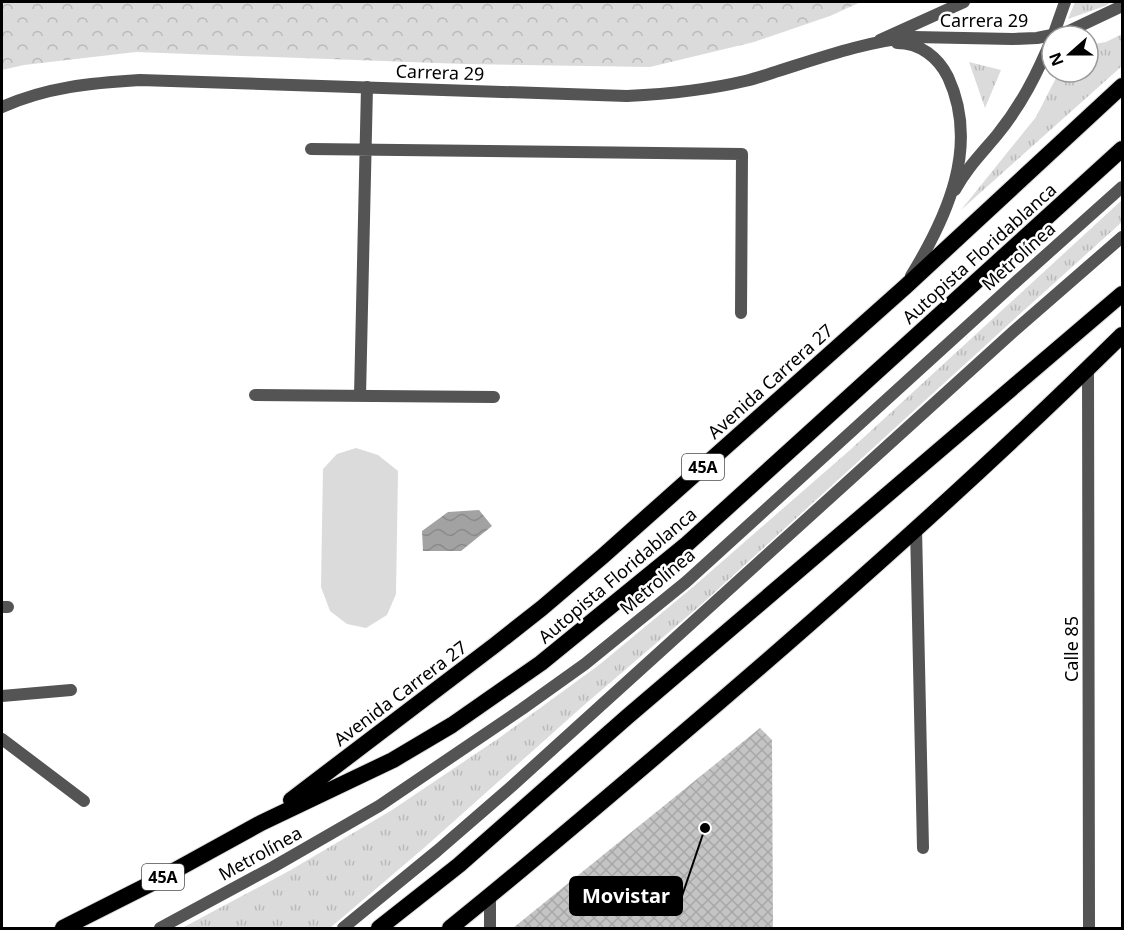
<svg xmlns="http://www.w3.org/2000/svg" width="1124" height="930" font-family="'Noto Sans',sans-serif">
  <style>
    .grass { fill: url(#grass-tufts) }
    .forest { fill: url(#forest-crowns) }
    .pitch { fill: #dbdbdb }
    .water { fill: url(#water-waves) }
    .building { fill: url(#building-cross-hatch) }
    .lines { fill: none; stroke-linecap: round; stroke-linejoin: round }
    .trunk-casing { stroke: #dbdbdb; stroke-width: 18 }
    .service { stroke: #545454; stroke-width: 12 }
    .minor { stroke: #545454; stroke-width: 12 }
    .tertiary { stroke: #545454; stroke-width: 12 }
    .trunk { stroke: #000; stroke-width: 16 }
    .labels { text-anchor: middle; dominant-baseline: central; stroke-width: 5; stroke-linejoin: round; paint-order: stroke }
    .shield { fill: #fff; stroke: #4c4c4c; stroke-width: 1.5 }
    .shield-label { font-size: 16px; font-weight: bold; fill: #000 }
    .street-label { font-size: 18px; fill: #000; stroke: #fff }
    .leader { fill: none; stroke: #000; stroke-width: 2 }
    .callout-dot { fill: #000; stroke: #fff; stroke-width: 2 }
    .callout { fill: #000; stroke: #000; stroke-width: 2 }
    .callout-label { font-size: 20px; text-anchor: middle; font-weight: bold; fill: #fff }
  </style>
  <defs>
    <pattern id="grass-tufts" width="24" height="20" patternUnits="userSpaceOnUse" patternTransform="scale(1.5)"><rect width="24" height="20" fill="#dbdbdb"/><path d="M3 7l-1-3M5 7V3M7 7l1-3M15 17l-1-3M17 17v-4M19 17l1-3" fill="none" stroke="#bababa"/></pattern>
    <pattern id="forest-crowns" width="20" height="18" patternUnits="userSpaceOnUse" patternTransform="scale(1.5)"><rect width="20" height="18" fill="#dbdbdb"/><path d="M2 6a3 3 0 1 1 6 0M12 15a3 3 0 1 1 6 0" fill="none" stroke="#bababa"/></pattern>
    <pattern id="water-waves" width="16" height="10" patternUnits="userSpaceOnUse" patternTransform="scale(1.5)"><rect width="16" height="10" fill="#a2a2a2"/><path d="M0 5q4-4 8 0t8 0" fill="none" stroke="#8a8a8a"/></pattern>
    <pattern id="building-cross-hatch" width="8" height="8" patternUnits="userSpaceOnUse" patternTransform="scale(1.5)"><rect width="8" height="8" fill="#c4c4c4"/><path d="M0 0l8 8M0 8l8-8" fill="none" stroke="#a7a7a7"/></pattern>
  </defs>
  <rect width="100%" height="100%" fill="#fff"/>
  <path class="grass" d="M 1075,2 L 1111,2 L 1105,6 L 1068,19 Z
    M 1122,34 L 1122,66 L 961,210 L 1036,117 L 1059,72 L 1088,72 L 1088,45 L 1106,42 Z
    M 969,62 L 1001,70 L 985,108 Z
    M 1122,200 L 1122,222 L 1021,313 L 703,603 L 583,706 L 425,847 L 330,928 L 182,928 L 289,871 L 392,810 L 499,738 L 599,665 L 693,587 L 850,450 Z"/>
  <path class="forest" d="M 2,2 L 861,2 L 830,16 L 754,42 L 650,67 L 464,64 L 136,52 L 24,65 L 2,70 Z"/>
  <path class="pitch" d="M 356,448 L 378,455 L 398,471 L 396,594 L 387,615 L 366,628 L 347,624 L 330,611 L 321,587 L 323,469 L 337,454 Z"/>
  <path class="water" d="M 479,510 L 492,526 L 461,551 L 423,551 L 422,531 L 448,512 Z"/>
  <path class="building" d="M 760,728 L 772,740 L 773,928 L 513,928 Z"/>
  <g class="lines">
    <g class="trunk-casing">
      <path id="trunk" d="M 291,800 L 495,645 L 542,608 L 603,556 L 905,287 L 1122,86
        M 63,928 L 152,883 L 261,823 L 393,760 L 452,725 L 541,663 L 687,544 L 1122,149
        M 379,928 L 459,865 L 627,717 L 1122,294
        M 450,928 C 526,867 601,803 676,739 C 829,609 979,476 1122,335"/>
    </g>
    <path class="service" d="M 1053,36 L 1065,2
      M 880,40 L 964,2
      M 311,149 L 742,154 L 741,313
      M 955,190 C 966,169 982,153 997,135 C 1022,104 1037,74 1052,38
      M 255,395 L 494,397
      M 360,396 L 367,87
      M 916,528 L 923,848
      M 2,607 L 8,607
      M 2,696 L 71,690
      M 2,739 L 84,801
      M 160,928 L 273,867 L 379,806 L 522,709 L 585,664 L 686,582 L 1018,280 L 1122,187
      M 343,928 L 437,851 L 512,786 L 1014,331 L 1122,237"/>
    <path class="minor" d="M 1088,368 L 1089,928
      M 490,896 L 490,928"/>
    <path class="tertiary" d="M 897,43 C 920,43 938,57 948,77 C 980,146 947,217 911,276
      M 2,107 C 47,87 91,83 140,80 L 627,96 C 667,94 707,90 745,81 C 754,79 763,76 772,73 C 817,59 866,41 914,37 L 1013,39 L 1037,38 L 1067,32 L 1122,6"/>
    <use href="#trunk" class="trunk"/>
  </g>
  <g class="labels">
    <g class="shield">
      <rect x="682" y="454" width="42" height="26" rx="4.5"/>
      <rect x="142" y="864" width="42" height="26" rx="4.5"/>
    </g>
    <g class="shield-label">
      <text x="703" y="467">45A</text>
      <text x="163" y="877">45A</text>
    </g>
    <g class="street-label">
      <text x="984" y="20">Carrera 29</text>
      <text transform="translate(440 72) rotate(2)">Carrera 29</text>
      <text transform="translate(979 253) rotate(-42)">Autopista Floridablanca</text>
      <text transform="translate(1018 256) rotate(-42)">Metrolínea</text>
      <text transform="translate(770 381) rotate(-42)">Avenida Carrera 27</text>
      <text transform="translate(617 575) rotate(-40)">Autopista Floridablanca</text>
      <text transform="translate(657 581) rotate(-40)">Metrolínea</text>
      <text transform="translate(1071 649) rotate(-90)">Calle 85</text>
      <text transform="translate(400 693) rotate(-37)">Avenida Carrera 27</text>
      <text transform="translate(260 853) rotate(-29)">Metrolínea</text>
    </g>
  </g>
  <path class="leader" d="M705 828L682 896"/>
  <circle class="callout-dot" cx="705" cy="828" r="6"/>
  <rect class="callout" x="570" y="877" width="112" height="38" rx="6"/>
  <g class="callout-label">
    <text x="626" y="903">Movistar</text>
  </g>
  <rect width="1124" height="930" fill="none" stroke="#000000" stroke-width="6"/>
  <g transform="translate(1070 54) rotate(249)"><circle r="28" fill="#ffffff" stroke="#999999" stroke-width="1.5"/>
  <path d="M0-4.5L10 22L0 15L-10 22Z" fill="#000000"/>
  <text y="-9" font-size="16" font-weight="bold" text-anchor="middle" fill="#000000">N</text>
  </g>
</svg>
